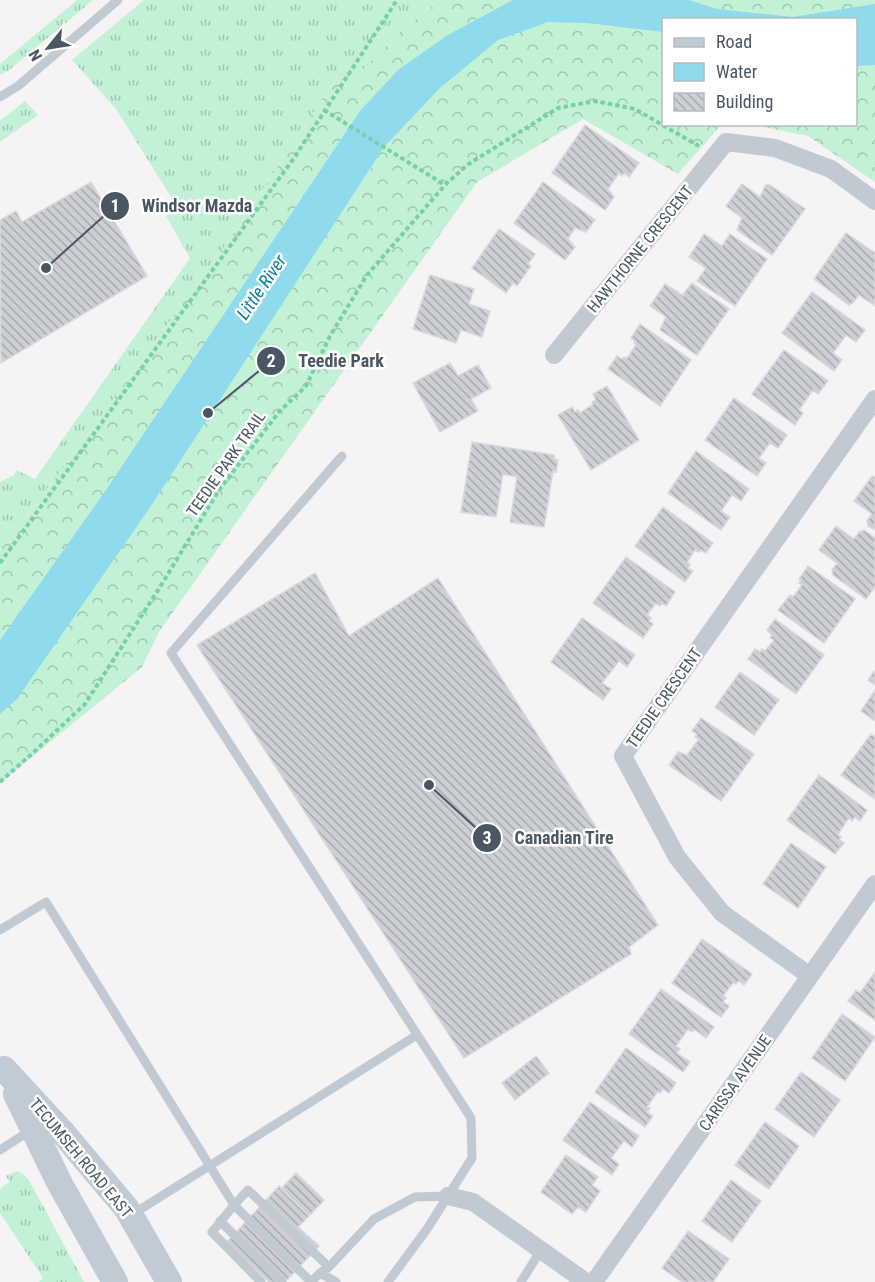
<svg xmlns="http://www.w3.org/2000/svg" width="875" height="1282" font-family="'Roboto Condensed',sans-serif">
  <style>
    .grass { fill: url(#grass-tufts) }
    .forest { fill: url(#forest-crowns) }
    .water { fill: #90daee }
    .building { fill: url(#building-back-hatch); stroke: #d7d9de; stroke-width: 1.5 }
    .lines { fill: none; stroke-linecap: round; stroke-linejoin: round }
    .path { stroke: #7ad0a6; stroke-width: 4; stroke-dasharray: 4.5 3; stroke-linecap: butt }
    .lane { stroke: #c1cad2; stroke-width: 9 }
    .street { stroke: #c1cad2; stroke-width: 18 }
    .secondary { stroke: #c1cbd6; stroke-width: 26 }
    .labels { text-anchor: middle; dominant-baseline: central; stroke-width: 5; stroke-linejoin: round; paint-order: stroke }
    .street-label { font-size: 16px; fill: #4a5661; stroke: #fff }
    .water-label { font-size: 18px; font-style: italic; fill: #0c7c9b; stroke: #fff }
    .leader { fill: none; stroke: #4a5661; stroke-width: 2 }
    .callout-dot { fill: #4a5661; stroke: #fff; stroke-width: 2 }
    .mark-label { font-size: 18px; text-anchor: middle; font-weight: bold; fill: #fff }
    .callout-label { font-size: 18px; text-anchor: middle; font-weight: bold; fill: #4a5661; stroke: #fff; stroke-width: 5; stroke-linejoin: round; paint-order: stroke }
  </style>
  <defs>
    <pattern id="grass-tufts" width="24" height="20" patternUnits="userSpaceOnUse" patternTransform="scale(1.5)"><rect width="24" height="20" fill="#c3f1d5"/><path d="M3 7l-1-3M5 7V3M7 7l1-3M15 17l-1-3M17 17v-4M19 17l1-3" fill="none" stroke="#a0c6b0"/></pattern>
    <pattern id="forest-crowns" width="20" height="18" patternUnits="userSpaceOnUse" patternTransform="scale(1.5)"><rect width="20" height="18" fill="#c3f1d5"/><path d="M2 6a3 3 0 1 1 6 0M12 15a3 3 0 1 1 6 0" fill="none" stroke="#a0c6b0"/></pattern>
    <pattern id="building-back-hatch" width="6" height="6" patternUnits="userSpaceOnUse" patternTransform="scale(1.5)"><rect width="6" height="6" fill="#cdcfd5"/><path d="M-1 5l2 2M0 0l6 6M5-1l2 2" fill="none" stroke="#a8abb0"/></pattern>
  </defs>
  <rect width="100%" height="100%" fill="#f5f3f3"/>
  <path class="grass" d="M 77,0 L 93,0 L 8,71 L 0,75 L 0,64 Z
    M 144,0 L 440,0 L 403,29 L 357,76 L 342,69 L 229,240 L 68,461 L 0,551 L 0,482 L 14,475 L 16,470 L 35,479 L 190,258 L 166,216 L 178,208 L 116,109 L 72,60 Z
    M 25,101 L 38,115 L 0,142 L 0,121 Z
    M 17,1171 L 22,1173 L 29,1180 L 84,1282 L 39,1282 L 43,1278 L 0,1213 L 0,1190 L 2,1187 L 10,1182 L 6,1176 Z"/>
  <path class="forest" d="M 440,0 L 875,0 L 875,182 L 808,136 L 754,125 L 856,124 L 856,20 L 664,20 L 664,124 L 721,125 L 678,174 L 583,119 L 477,182 L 159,632 L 142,667 L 0,783 L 0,551 L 68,461 L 229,240 L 342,69 L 357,76 L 403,29 Z"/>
  <path class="water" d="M 513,0 L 689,0 L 717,9 L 793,17 L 875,4 L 875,65 L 856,66 L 856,20 L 664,20 L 663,32 L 587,23 L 548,22 L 498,40 L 440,88 L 384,147 L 149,509 L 17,699 L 0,714 L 0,640 L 106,490 L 360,111 L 398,70 L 448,35 Z"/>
  <path class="building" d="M 585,125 L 639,163 L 629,177 L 624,173 L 622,176 L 619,173 L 608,189 L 614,197 L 605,210 L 552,173 Z
    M 91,182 L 147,276 L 1,363 L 0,220 L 16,211 L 22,222 Z
    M 543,182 L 595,220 L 586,232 L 575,228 L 568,239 L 575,247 L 565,260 L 514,223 Z
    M 742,184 L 760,197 L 765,186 L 768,184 L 805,209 L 772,255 L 737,230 L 742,218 L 726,206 Z
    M 499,229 L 535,254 L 528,264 L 531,266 L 517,286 L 513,283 L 506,293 L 472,268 Z
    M 846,233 L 875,253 L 875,306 L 859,295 L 854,302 L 849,305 L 814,279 Z
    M 704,234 L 722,246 L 730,234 L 767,259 L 735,306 L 697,281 L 706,268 L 689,257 Z
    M 430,275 L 474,289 L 469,304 L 490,311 L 482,337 L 461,330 L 456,343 L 413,329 Z
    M 692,283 L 729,309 L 697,355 L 660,330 L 666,317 L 650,306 L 665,284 L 684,296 L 684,293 Z
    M 812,292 L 865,330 L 856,342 L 846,335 L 833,353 L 842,360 L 834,371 L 782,333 Z
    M 640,324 L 691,360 L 660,406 L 608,369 L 617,356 L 622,359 L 624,357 L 627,358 L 636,345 L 634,343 L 635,341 L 631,338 Z
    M 784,350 L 828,381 L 818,394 L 813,390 L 799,410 L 803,413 L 795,425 L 752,394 Z
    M 450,363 L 458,376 L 478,365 L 491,388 L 471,399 L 478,411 L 440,432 L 413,383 Z
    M 607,386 L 639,440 L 591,470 L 558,415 L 572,407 L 575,412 L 578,410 L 580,413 L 593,404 L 592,402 L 596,400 L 593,394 Z
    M 734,398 L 787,435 L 778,448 L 770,443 L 759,458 L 766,463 L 757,476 L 705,440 Z
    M 472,442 L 554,455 L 554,459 L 558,460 L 556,472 L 553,471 L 544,527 L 510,522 L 517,477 L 503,474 L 496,517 L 461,512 Z
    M 696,451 L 749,489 L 741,501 L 732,495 L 721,511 L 730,517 L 721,530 L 668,493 Z
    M 872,476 L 875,478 L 875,530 L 868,526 L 867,521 L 872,514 L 854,501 Z
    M 663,507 L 713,543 L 706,553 L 701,550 L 699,552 L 695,550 L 687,562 L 690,564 L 688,568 L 693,571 L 685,582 L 635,546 Z
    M 836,526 L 854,539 L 859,532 L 864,530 L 875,538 L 875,587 L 866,599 L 833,575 L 832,570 L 837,563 L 819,550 Z
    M 626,557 L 675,592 L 666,606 L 662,603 L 660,606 L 656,603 L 647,615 L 651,618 L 649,621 L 653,624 L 643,638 L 593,603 Z
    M 808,566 L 855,599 L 824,643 L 778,610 L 790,595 L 793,597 L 802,585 L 799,583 L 801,580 L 799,579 Z
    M 315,573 L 349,636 L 438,578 L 658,925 L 629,947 L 631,954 L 464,1058 L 197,645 Z
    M 582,618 L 635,655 L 627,667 L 619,661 L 602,683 L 611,689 L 603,700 L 551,662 Z
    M 775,619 L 824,655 L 796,694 L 748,659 L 755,649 L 760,652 L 762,649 L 765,651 L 774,640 L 770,638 L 772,635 L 767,630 Z
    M 874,671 L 875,671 L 875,685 L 868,680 Z
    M 740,672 L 779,700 L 754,735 L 715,707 Z
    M 875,690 L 875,721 L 861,711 Z
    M 701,718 L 754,754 L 721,801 L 669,765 L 678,752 L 687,755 L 699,739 L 695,737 L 697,734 L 692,731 Z
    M 871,734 L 875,737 L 875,799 L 841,775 Z
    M 819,775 L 867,810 L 860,821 L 855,817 L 852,821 L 849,818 L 838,834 L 841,837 L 839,840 L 844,843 L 835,854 L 787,820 Z
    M 791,843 L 826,867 L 798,908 L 763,884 Z
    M 702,939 L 752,974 L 744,985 L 739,981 L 736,984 L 733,983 L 723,996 L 726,998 L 723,1002 L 729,1006 L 721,1017 L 672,983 Z
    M 875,972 L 875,1020 L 848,1001 L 856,990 L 860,993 Z
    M 661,989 L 714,1027 L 706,1038 L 694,1029 L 692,1032 L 688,1029 L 676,1046 L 680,1049 L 677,1053 L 690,1062 L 683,1072 L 629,1034 Z
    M 842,1014 L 875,1037 L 845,1081 L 812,1058 Z
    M 626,1048 L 676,1083 L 669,1093 L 663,1089 L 660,1093 L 658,1091 L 647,1107 L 650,1108 L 647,1112 L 653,1116 L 645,1127 L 595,1092 Z
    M 536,1056 L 549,1073 L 515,1100 L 502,1083 Z
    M 801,1072 L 840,1100 L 814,1137 L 775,1109 Z
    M 590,1102 L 639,1136 L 632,1147 L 624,1141 L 611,1158 L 619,1164 L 612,1175 L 563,1140 Z
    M 765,1122 L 799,1146 L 769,1189 L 735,1165 Z
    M 566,1155 L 598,1177 L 592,1185 L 600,1191 L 586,1212 L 578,1207 L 572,1214 L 541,1192 Z
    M 296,1173 L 324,1200 L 309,1216 L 281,1189 Z
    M 731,1180 L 761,1201 L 732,1242 L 702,1221 Z
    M 279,1186 L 309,1216 L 298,1227 L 319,1246 L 285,1282 L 269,1282 L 227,1242 Z
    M 688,1231 L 729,1259 L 713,1282 L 682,1282 L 662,1268 Z"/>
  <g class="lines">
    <path class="path" d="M 324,110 L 445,185
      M 0,563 L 294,158 L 397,0
      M 0,782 L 35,751 L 85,704 L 160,587 L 219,490 L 279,412 L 306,386 L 330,336 L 367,275 L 445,185 L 467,165 L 558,108 L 595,101 L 635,109 L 699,146"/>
    <path class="lane" d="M 0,97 L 18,86 L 118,0
      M 342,456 L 171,653 L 471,1118 L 472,1158 L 427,1229 L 388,1282
      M 0,930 L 46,902 L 234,1205 L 212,1232 L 261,1282
      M 0,1150 L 31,1130
      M 133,1214 L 417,1035
      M 220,1221 L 282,1282
      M 329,1267 L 374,1219 L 415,1197 L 448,1196
      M 311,1282 L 234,1205 L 248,1190 L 329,1267 L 320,1273
      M 311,1282 L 320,1273 L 336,1282
      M 521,1282 L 541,1250"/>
    <path class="street" d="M 554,355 L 726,142 L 775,148 L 831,169 L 875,201
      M 810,976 L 722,913 L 677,857 L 623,756 L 875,399
      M 448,1196 L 473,1202 L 586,1282
      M 594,1282 L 875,884"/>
    <path class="secondary" d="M 4,1069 L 63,1133 L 127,1209 L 169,1282
      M 16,1094 L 60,1184 L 115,1282"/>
  </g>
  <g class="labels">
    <g class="street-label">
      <text transform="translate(640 249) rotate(-51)">HAWTHORNE CRESCENT</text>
      <text transform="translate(226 464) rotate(-55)">TEEDIE PARK TRAIL</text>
      <text transform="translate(664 698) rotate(-55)">TEEDIE CRESCENT</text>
      <text transform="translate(735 1083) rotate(-55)">CARISSA AVENUE</text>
      <text transform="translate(81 1158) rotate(50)">TECUMSEH ROAD EAST</text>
    </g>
    <g class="water-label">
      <text transform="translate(261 287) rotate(-56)">Little River</text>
    </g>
  </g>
  <path class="leader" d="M46 268L115 206M208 413L271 361M429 785L487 838"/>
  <g class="callout-dot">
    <circle cx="46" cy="268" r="6"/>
    <circle cx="208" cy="413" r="6"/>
    <circle cx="429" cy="785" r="6"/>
    <circle cx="115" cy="206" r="15"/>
    <circle cx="271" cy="361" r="15"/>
    <circle cx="487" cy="838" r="15"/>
  </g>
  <g class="mark-label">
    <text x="115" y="212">1</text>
    <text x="271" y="367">2</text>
    <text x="487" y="844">3</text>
  </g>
  <g class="callout-label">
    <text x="197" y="212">Windsor Mazda</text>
    <text x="341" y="367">Teedie Park</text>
    <text x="564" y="844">Canadian Tire</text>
  </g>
  <rect x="662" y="18" width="195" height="108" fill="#ffffff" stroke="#b7bbc0" stroke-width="1.5"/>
  <rect x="674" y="38" width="30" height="9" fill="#c1cbd6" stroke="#b7bbc0" stroke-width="1.5"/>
  <text x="716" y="48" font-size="18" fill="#4a5661">Road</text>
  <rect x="674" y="63" width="30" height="18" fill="#90daee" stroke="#b7bbc0" stroke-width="1.5"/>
  <text x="716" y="78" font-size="18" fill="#4a5661">Water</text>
  <rect x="674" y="93" width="30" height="18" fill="url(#building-back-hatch)" stroke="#b7bbc0" stroke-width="1.5"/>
  <text x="716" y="108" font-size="18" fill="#4a5661">Building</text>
  <g transform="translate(48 48) rotate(240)" stroke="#ffffff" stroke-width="4.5" paint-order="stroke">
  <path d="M0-4.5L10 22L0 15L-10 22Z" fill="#4a5661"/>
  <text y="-9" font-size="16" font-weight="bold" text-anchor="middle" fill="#4a5661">N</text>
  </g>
</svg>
